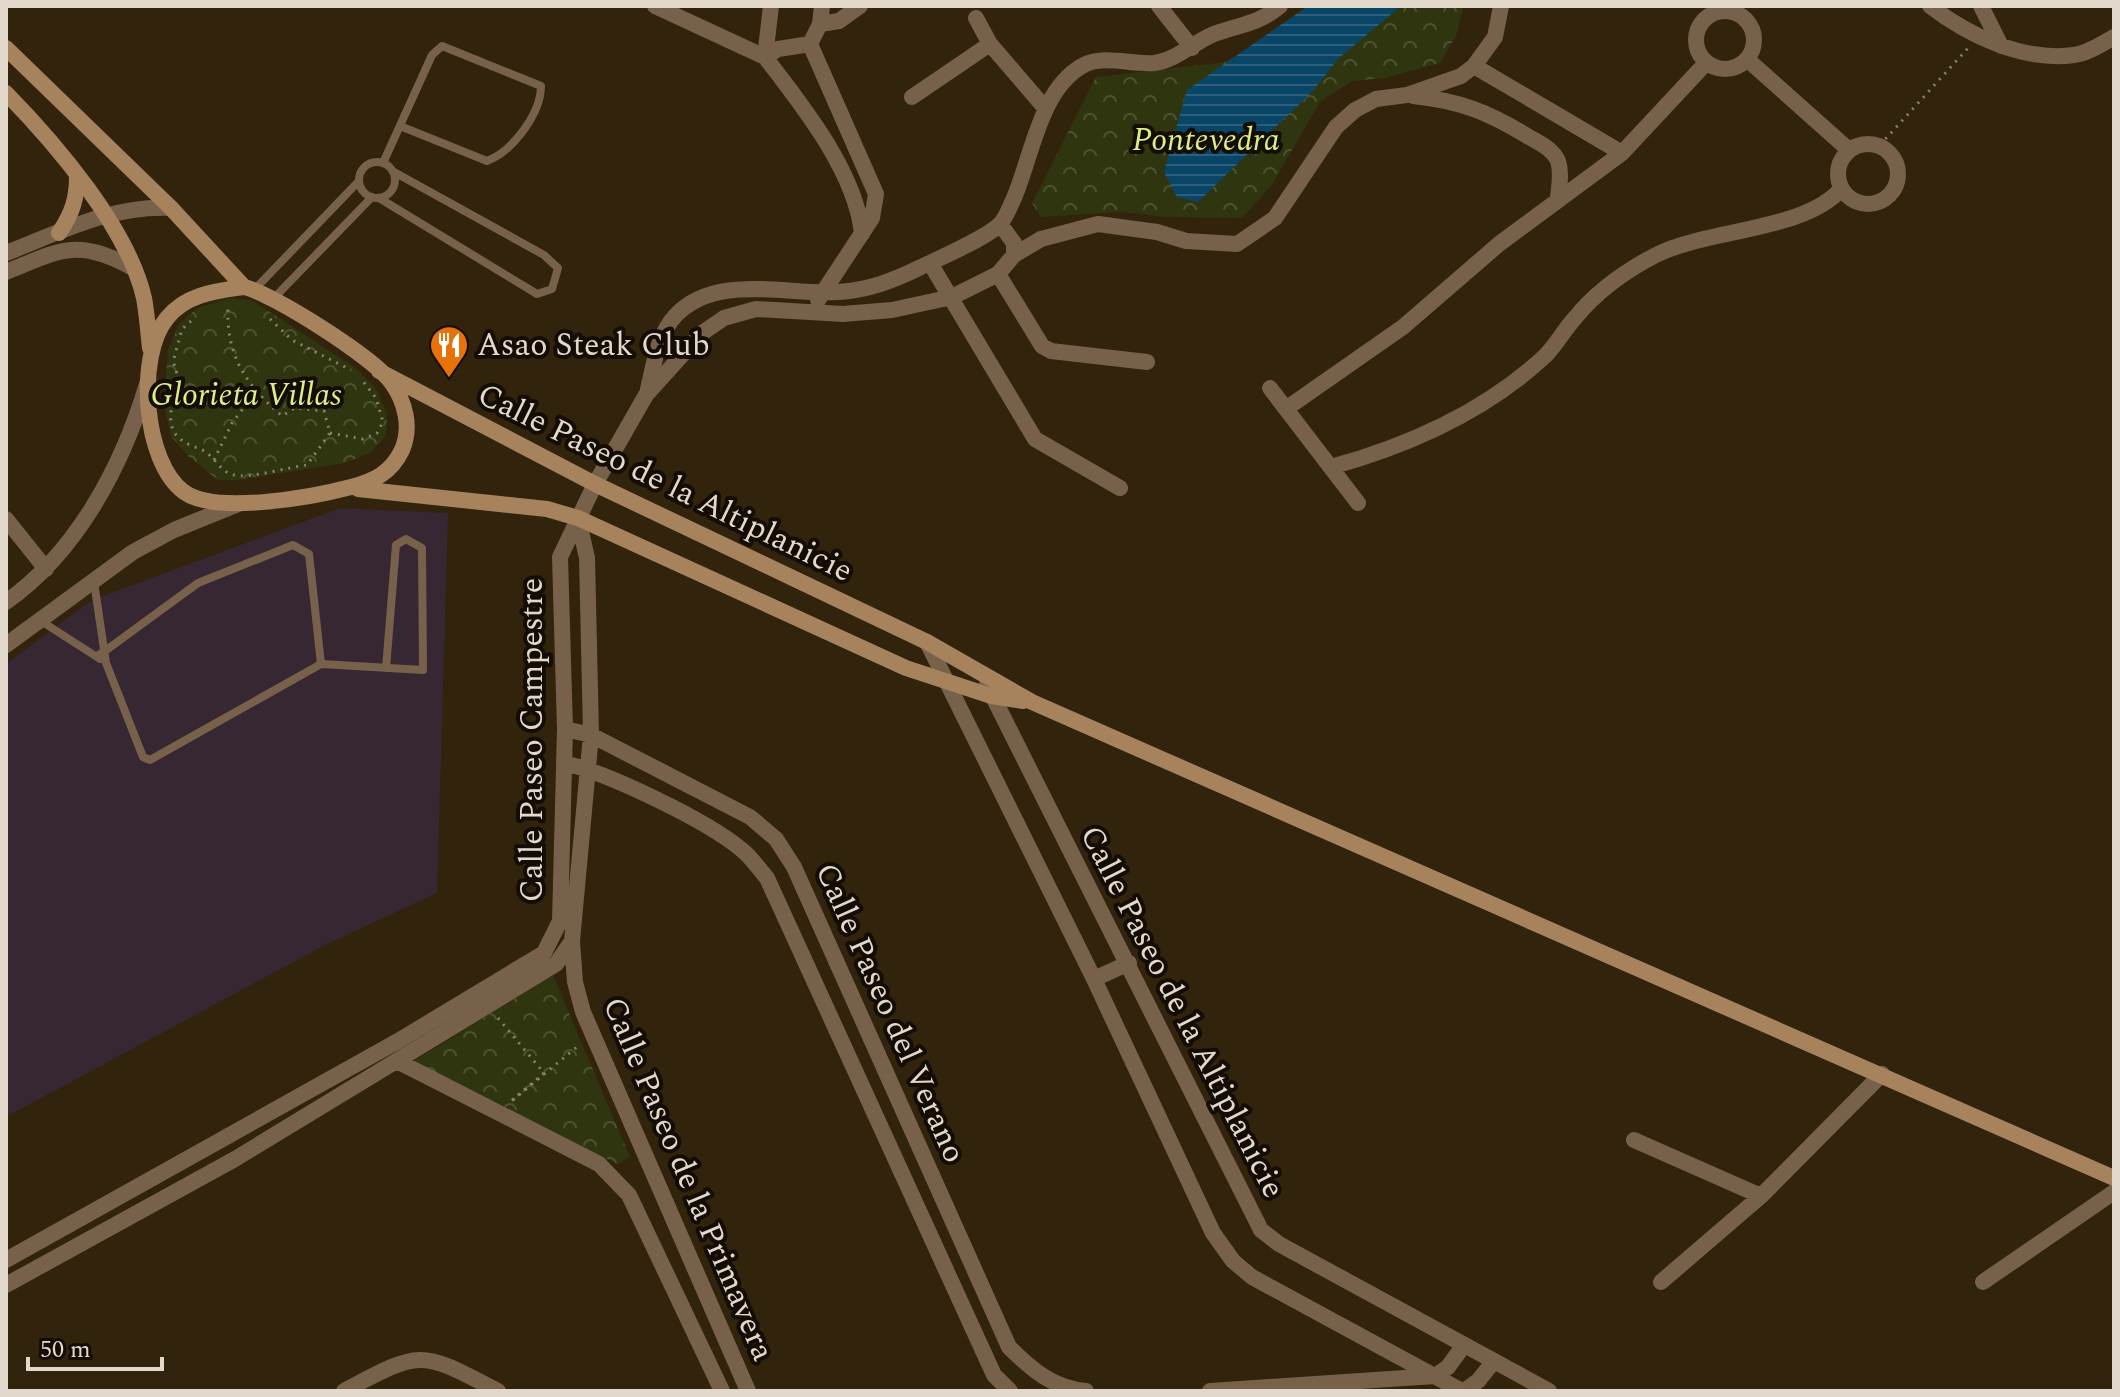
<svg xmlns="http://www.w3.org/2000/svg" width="2120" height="1397" font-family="Spectral,serif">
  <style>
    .education { fill: #372732 }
    .park { fill: url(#park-crowns) }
    .water { fill: url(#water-rules) }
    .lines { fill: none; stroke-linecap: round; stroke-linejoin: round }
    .path { stroke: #8c806e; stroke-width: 3; stroke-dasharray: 2 6; stroke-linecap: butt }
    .service { stroke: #77614a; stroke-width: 8 }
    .minor { stroke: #77614a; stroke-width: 16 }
    .tertiary { stroke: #77614a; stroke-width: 16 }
    .secondary { stroke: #a6825d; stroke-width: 16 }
    .labels { text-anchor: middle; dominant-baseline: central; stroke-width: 8; stroke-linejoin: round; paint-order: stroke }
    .park-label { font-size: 32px; font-style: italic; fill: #dcef87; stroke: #140d05 }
    .poi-label { font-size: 32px; fill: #e2d8cb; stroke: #140d05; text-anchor: start }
    .street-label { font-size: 32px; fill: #e2d8cb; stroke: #140d05 }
  </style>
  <defs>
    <pattern id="park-crowns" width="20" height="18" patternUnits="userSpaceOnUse" patternTransform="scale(2)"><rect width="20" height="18" fill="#2f350e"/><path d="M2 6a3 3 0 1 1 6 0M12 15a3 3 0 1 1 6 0" fill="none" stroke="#4d5230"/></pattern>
    <pattern id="water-rules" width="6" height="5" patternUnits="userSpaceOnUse" patternTransform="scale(2)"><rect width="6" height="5" fill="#094566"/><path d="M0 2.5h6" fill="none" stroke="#2d5f7b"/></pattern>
  </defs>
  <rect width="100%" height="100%" fill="#31230c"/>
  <path class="education" d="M 340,508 L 448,513 L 437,893 L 325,945 L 6,1117 L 6,664 L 92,600 Z"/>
  <path class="park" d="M 1308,6 L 1464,6 L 1456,36 L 1440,63 L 1385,78 L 1352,81 L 1320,102 L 1271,186 L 1242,218 L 1167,217 L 1121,212 L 1041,217 L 1032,203 L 1096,77 L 1227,62 Z
    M 230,298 L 253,301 L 354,367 L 376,388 L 387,414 L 386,436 L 370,453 L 345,463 L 238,480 L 218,480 L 188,456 L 171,436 L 164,405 L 168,350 L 179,324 L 197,308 Z
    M 553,975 L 630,1157 L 617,1164 L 414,1061 Z"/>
  <path class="water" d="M 1308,6 L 1401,6 L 1339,58 L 1312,92 L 1198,202 L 1177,197 L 1164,172 L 1187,90 Z"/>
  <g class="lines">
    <path class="path" d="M 1880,145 L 1969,47
      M 270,319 L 292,340 L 351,370
      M 191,321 L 182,329 L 173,362 C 185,388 168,399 171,422 C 173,439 187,444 200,449 C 214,454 219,472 234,475 C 249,479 289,467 307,465 L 330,433 L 324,411 L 295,408 L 282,416 C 246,385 226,356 228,307
      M 330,433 L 363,439 L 377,433 L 383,422 L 376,398 L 362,380
      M 214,460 L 232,423 L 255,393
      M 498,1018 L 544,1073 L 510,1102
      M 513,1100 L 578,1046"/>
    <path class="service" d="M359 180a18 18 0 1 1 36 0a18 18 0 1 1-36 0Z
      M 383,163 L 432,55 L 442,46 L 541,86 C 541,113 513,151 487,161 L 400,126
      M 379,198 L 537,294 L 552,289 L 558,268 L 544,255 L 394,172
      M 254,290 L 359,181
      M 273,299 L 372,197
      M 94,582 C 98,609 102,636 106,663 L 143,757 L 150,760 L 321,664 L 309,554 L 293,545 L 198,583 L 105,651 L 97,656
      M 41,621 L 100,659
      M 321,664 L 423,670 L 422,548 L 406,539 L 396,545 L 386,668"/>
    <path class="minor" d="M 655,6 L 765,57 L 778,49 L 810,44
      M 771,6 L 765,57 C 802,105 856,172 862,234
      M 1159,6 L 1192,48
      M 1930,6 C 1969,36 2024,62 2074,55 C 2088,53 2102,44 2114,37
      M 1981,6 L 2001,46
      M1696 40a29 29 0 1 1 58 0a29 29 0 1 1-58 0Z
      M 976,18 L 990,44 L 1045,108
      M 820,24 L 822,6
      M 1748,60 L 1849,150
      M 1474,66 L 1622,153
      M 1413,96 C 1461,101 1488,112 1529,137 C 1539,143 1553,149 1558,161 C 1562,173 1559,186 1558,198
      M 912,97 L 990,44
      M1838 174a30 30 0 1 1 60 0a30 30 0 1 1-60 0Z
      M 1000,224 L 1014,243 L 1014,255
      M 930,263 L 1035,439 L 1120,488
      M 998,274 L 1042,346 L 1051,351 L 1147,362
      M 818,300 L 872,218 L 876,194 L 810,44 L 820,24 L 839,21 L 860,6
      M 1270,388 L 1358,503
      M 648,389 C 654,365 657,336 675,316 C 716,272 789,296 839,292 C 869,290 892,281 919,268 C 938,259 986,238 999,225 C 1006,219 1010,206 1014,198 C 1032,156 1040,90 1082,66 C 1103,54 1131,65 1154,63 C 1177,60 1194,42 1214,34 C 1238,25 1259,24 1280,6
      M 1287,408 L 1403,327 L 1499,244 L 1622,153 L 1706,63
      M 1331,467 C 1407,446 1486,411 1545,356 C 1556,345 1564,330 1575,318 C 1597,291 1625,271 1656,255 C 1707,229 1805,231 1841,189
      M 6,519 L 46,569
      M 565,729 L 591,735 L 750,817 L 776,839 L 794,867 L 1009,1347 C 1032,1370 1053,1388 1086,1391
      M 564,763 C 608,773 708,821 742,850 C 752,858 759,869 767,878 L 994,1375 L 1010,1391
      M 572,941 L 575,982 L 583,1012 L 748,1391
      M 397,1061 L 599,1164 L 629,1195 L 722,1391
      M 1634,1140 L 1761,1196
      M 6,1260 L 398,1041 L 544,953 L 560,921 L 565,729 L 560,557 L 595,484 L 646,395 L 702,333 L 724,318 L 756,309 L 843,314 L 892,310 L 952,297 L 998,274 L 1014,255 L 1041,239 L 1098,224 L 1157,232 L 1186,241 L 1237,244 L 1275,218 L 1336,127 L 1355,110 L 1376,99 L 1407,95 L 1461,76 L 1474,66 L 1495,37 L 1501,6
      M 1661,1282 L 1761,1196 L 1882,1074
      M 1983,1282 L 2114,1192
      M 6,1285 L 235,1159 L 556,964 L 572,941 L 591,735 L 587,558 L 578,518
      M 344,1391 C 423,1349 419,1350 498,1391
      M 1210,1391 L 1435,1376 L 1448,1367 L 1464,1345
      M 1464,1391 L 1478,1381 L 1494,1361"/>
    <path class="tertiary" d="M 6,253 C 60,232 112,205 171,208
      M 6,272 C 61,250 77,237 133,268
      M 6,602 C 77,552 122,467 147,384
      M 927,642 L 1094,979 L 1213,1233 L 1233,1261 L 1252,1277 L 1462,1391
      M 6,645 L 133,552 L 174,530 L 238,504
      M 987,685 L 1261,1230 L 1279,1244 L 1549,1391
      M 1094,979 L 1129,963"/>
    <path class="secondary" d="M 6,48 L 171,208 L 244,287
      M 6,93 C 55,143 128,228 144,298 C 147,314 148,331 150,348
      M 59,233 C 72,214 77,199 77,176
      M 244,287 C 272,293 374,358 391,382 C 405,401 412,427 402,450 C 391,473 374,481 351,487 C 313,497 216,515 184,492 C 143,462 136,355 167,318 C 186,294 216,291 244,287 Z
      M 379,371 L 595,484 L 927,642 L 1032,702 L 2114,1178
      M 358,489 L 547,509 L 578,518 L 906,668 L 991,696 L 1023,701"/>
  </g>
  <defs>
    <g id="restaurant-pin" transform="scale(2)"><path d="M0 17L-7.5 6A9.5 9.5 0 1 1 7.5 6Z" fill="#e8710a" stroke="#140d05"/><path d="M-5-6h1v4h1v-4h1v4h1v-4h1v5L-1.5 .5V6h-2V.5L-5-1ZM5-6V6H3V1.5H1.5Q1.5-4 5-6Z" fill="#fff"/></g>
  </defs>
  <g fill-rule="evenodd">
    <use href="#restaurant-pin" x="449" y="345"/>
  </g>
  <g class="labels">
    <g class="park-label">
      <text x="1206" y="140">Pontevedra</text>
      <text x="246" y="395">Glorieta Villas</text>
    </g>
    <g class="poi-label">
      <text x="477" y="345">Asao Steak Club</text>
    </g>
    <g class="street-label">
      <text transform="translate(665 483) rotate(26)">Calle Paseo de la Altiplanicie</text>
      <text transform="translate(532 740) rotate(-90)">Calle Paseo Campestre</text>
      <text transform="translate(1182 1012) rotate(63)">Calle Paseo de la Altiplanicie</text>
      <text transform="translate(890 1013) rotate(66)">Calle Paseo del Verano</text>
      <text transform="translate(688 1179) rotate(67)">Calle Paseo de la Primavera</text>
    </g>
  </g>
  <rect width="2120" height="1397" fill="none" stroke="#e2d8cb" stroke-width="16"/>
  <path d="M28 1357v12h134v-12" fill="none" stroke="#e2d8cb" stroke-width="4"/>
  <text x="40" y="1357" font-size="24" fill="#e2d8cb" stroke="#140d05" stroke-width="6" paint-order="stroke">50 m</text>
</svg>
